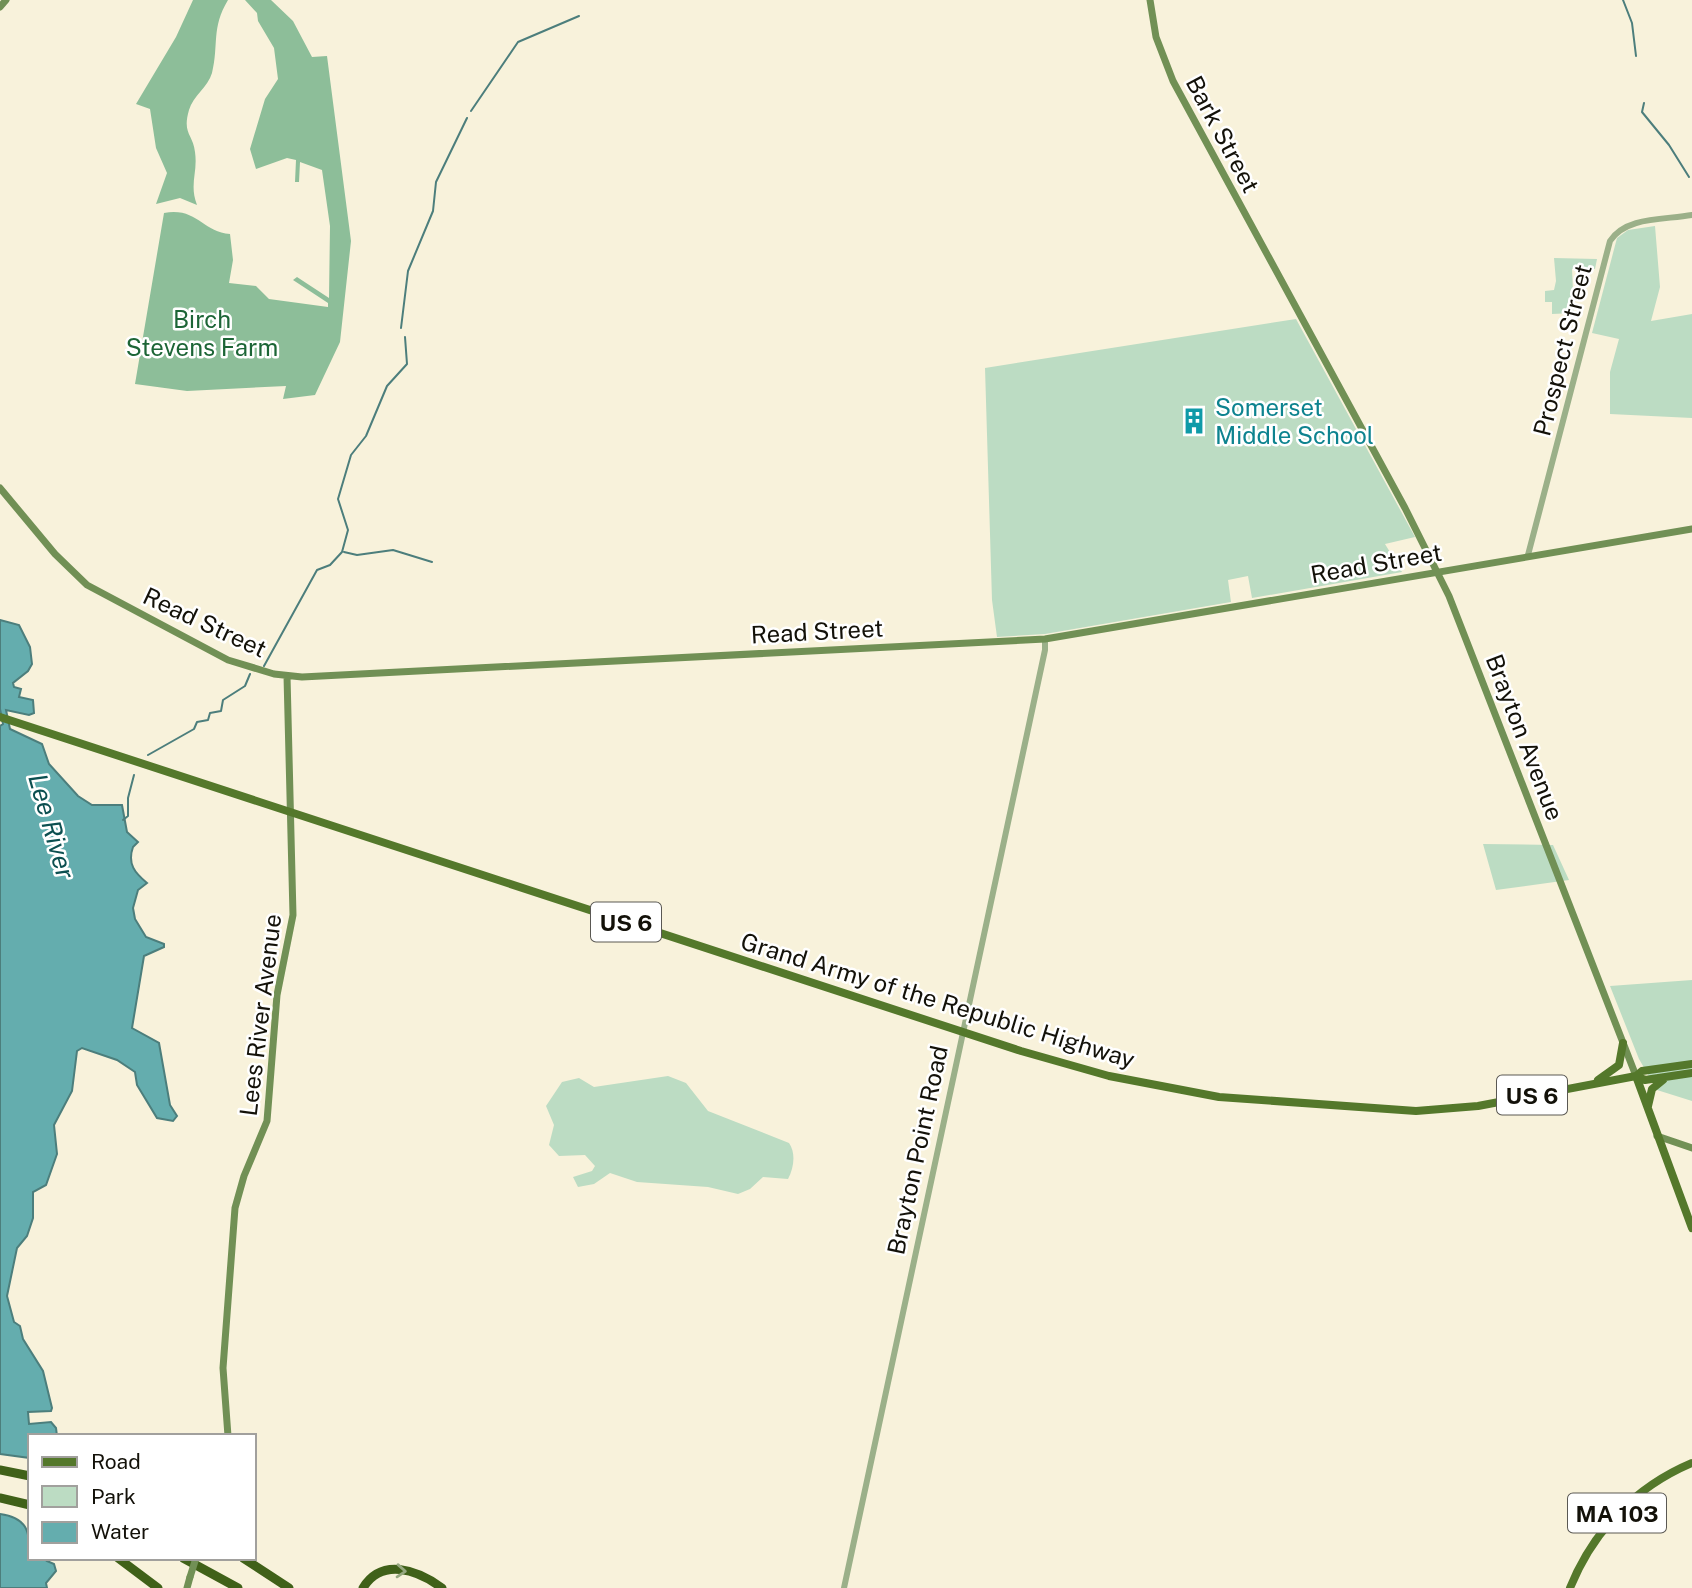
<svg xmlns="http://www.w3.org/2000/svg" width="1692" height="1588" font-family="'Public Sans',sans-serif">
  <style>
    .green { fill: #bcdcc3 }
    .forest { fill: #8dbe99 }
    .water { fill: #64adae; stroke: #4c7e7c; stroke-width: 2 }
    .lines { fill: none; stroke-linecap: round; stroke-linejoin: round }
    .stream { stroke: #4c7e7c; stroke-width: 2 }
    .tertiary { stroke: #9bb089; stroke-width: 6 }
    .secondary { stroke: #719055; stroke-width: 7 }
    .primary { stroke: #54782b; stroke-width: 8 }
    .motorway { stroke: #406119; stroke-width: 9 }
    .secondary-bridge { stroke: #719055; stroke-width: 7 }
    .oneway { stroke: #96a880 }
    .labels { text-anchor: middle; dominant-baseline: central; stroke-width: 5; stroke-linejoin: round; paint-order: stroke }
    .shield { fill: #fff; stroke: #5a5853; stroke-width: 2 }
    .shield-label { font-size: 23px; font-weight: bold; fill: #131109 }
    .street-label { font-size: 24px; fill: #131109; stroke: #fff }
    .park-label { font-size: 24px; fill: #1c6536; stroke: #fff }
    .culture-label { font-size: 24px; fill: #0d838f; stroke: #fff; text-anchor: start }
    .water-label { font-size: 26px; font-style: italic; fill: #0c4f50; stroke: #fff }
  </style>
  <rect width="100%" height="100%" fill="#f8f2db"/>
  <path class="green" d="M 1655,226 L 1660,287 L 1651,321 L 1692,314 L 1692,418 L 1610,414 L 1610,372 L 1619,339 L 1592,333 L 1617,238 L 1628,230 Z
    M 1554,258 L 1597,259 L 1595,269 L 1572,269 L 1574,313 L 1552,314 L 1552,302 L 1545,302 L 1545,291 L 1554,290 L 1556,281 Z
    M 1296,319 L 1415,537 L 1385,544 L 1402,572 L 1252,598 L 1248,576 L 1228,580 L 1231,602 L 1045,634 L 997,637 L 992,600 L 985,368 Z
    M 1483,844 L 1553,845 L 1569,880 L 1496,890 Z
    M 1692,980 L 1692,1101 L 1657,1090 L 1639,1059 L 1610,986 Z
    M 668,1076 L 686,1083 L 708,1111 L 789,1143 C 796,1153 794,1168 788,1179 L 763,1177 L 750,1189 L 738,1194 L 708,1187 L 637,1182 L 610,1173 L 594,1184 L 578,1187 L 573,1177 L 592,1171 L 595,1166 L 585,1155 L 559,1156 L 549,1145 L 554,1125 L 546,1106 L 562,1082 L 579,1078 L 594,1087 Z"/>
  <path class="forest" d="M 193,0 L 228,0 C 211,28 219,45 212,73 C 208,87 193,96 189,110 C 182,134 193,134 195,152 C 198,173 189,184 197,205 L 180,198 L 156,204 L 167,173 L 156,148 L 150,109 L 136,104 L 176,37 Z
    M 245,0 L 271,0 L 293,21 L 312,57 L 327,56 L 351,241 L 340,342 L 315,395 L 283,399 L 286,386 L 187,391 L 135,384 L 164,213 C 197,207 202,232 230,234 L 233,260 L 229,283 L 256,286 L 269,299 L 328,307 L 328,303 L 293,280 L 297,277 L 329,298 L 330,226 L 322,170 L 300,162 L 299,182 L 295,182 L 296,160 L 287,158 L 256,169 L 250,149 L 265,99 L 278,79 L 274,48 L 258,21 L 257,13 Z"/>
  <path class="water" d="M 0,620 L 19,625 L 30,647 L 32,664 L 28,671 L 13,683 L 14,687 L 21,689 L 19,697 L 33,700 L 34,713 L 29,715 L 6,710 L 10,729 L 42,744 L 49,764 L 78,796 L 92,805 L 122,805 L 127,832 L 138,842 L 133,847 C 127,864 135,873 147,883 L 138,890 L 133,908 L 135,919 L 146,937 L 164,944 L 164,947 L 144,956 L 132,1028 L 159,1043 L 170,1105 L 177,1116 L 173,1121 L 157,1118 L 137,1085 L 135,1072 L 117,1060 L 82,1048 L 77,1051 L 72,1091 L 54,1125 L 57,1154 L 46,1185 L 33,1192 L 33,1218 L 27,1236 L 17,1248 L 7,1296 L 14,1322 L 20,1326 L 23,1339 L 43,1371 L 52,1408 L 51,1411 L 28,1412 L 29,1424 L 51,1422 L 56,1428 L 57,1436 L 30,1436 L 30,1458 L 0,1454 L 0,726 L 3,724 L 0,709 Z
    M 0,1514 C 28,1518 30,1532 30,1558 L 49,1558 L 47,1561 L 54,1564 L 56,1571 L 46,1583 L 47,1588 L 0,1588 Z"/>
  <g class="lines">
    <path class="stream" d="M 1623,0 L 1632,23 L 1636,56
      M 1644,103 L 1642,112 L 1669,145 L 1689,177
      M 471,111 L 518,42 L 579,16
      M 401,328 L 408,271 L 433,211 L 436,182 L 467,118
      M 344,552 L 357,555 L 393,550 L 432,562
      M 264,666 L 317,570 L 330,565 L 342,552 L 348,530 L 338,499 L 351,455 L 366,436 L 387,386 L 407,364 L 405,337
      M 148,755 L 194,729 L 197,722 L 208,720 L 210,713 L 221,711 L 223,700 L 245,686 L 250,674
      M 123,820 L 128,816 L 128,798 L 134,775"/>
    <path class="tertiary" d="M 1528,555 L 1610,241 C 1626,216 1665,220 1692,215
      M 844,1588 L 1045,650 L 1045,639"/>
    <path class="secondary" d="M 1150,0 L 1156,37 L 1173,81 L 1405,508 L 1449,596 L 1636,1076
      M 0,7 L 6,0
      M 0,488 L 55,554 L 87,585 L 228,660 L 274,674 L 302,677 L 1045,639 L 1692,529
      M 1657,1136 L 1692,1148
      M 228,1436 L 223,1368 L 235,1208 L 244,1176 L 267,1121 L 277,995 L 293,915 L 287,676
      M 187,1588 L 190,1577"/>
    <path class="primary" d="M 0,717 L 1021,1051 L 1109,1076 L 1219,1097 L 1416,1111 L 1478,1106 L 1636,1076 L 1642,1071 L 1692,1064
      M 1636,1076 L 1692,1228
      M 1636,1076 L 1645,1080 L 1692,1073
      M 1598,1080 L 1619,1065 L 1623,1043
      M 1648,1106 L 1652,1089 L 1663,1080
      M 1570,1588 C 1593,1531 1635,1487 1692,1463"/>
    <path class="motorway" d="M 0,1470 L 30,1476
      M 0,1498 L 30,1505
      M 118,1558 L 158,1588
      M 183,1558 L 238,1588
      M 243,1558 L 289,1588
      M 363,1588 C 382,1557 418,1570 442,1588"/>
    <path class="secondary-bridge" d="M 190,1577 L 196,1558"/>
  </g>
  <defs><path id="oneway-chevron" d="M-2-3.5L2.5 0L-2 3.5" fill="none" stroke-width="1.6" stroke-linecap="round" stroke-linejoin="round" transform="scale(1.75)"/></defs>
  <use class="oneway" href="#oneway-chevron" transform="translate(401 1571) rotate(4)"/>
  <defs>
    <g id="building-bare" transform="scale(2.1)"><path d="M-4-6H4V6H1V3H-1V6H-4ZM-2.5-4.3h1.7v1.8h-1.7ZM.8-4.3h1.7v1.8H.8ZM-2.5-1h1.7V.8h-1.7ZM.8-1h1.7V.8H.8Z" fill="#0f9aa8" stroke="#fff" stroke-width="2.5" paint-order="stroke"/></g>
  </defs>
  <g fill-rule="evenodd">
    <use href="#building-bare" x="1194" y="421"/>
  </g>
  <g class="labels">
    <g class="shield">
      <rect x="591" y="902.5" width="70" height="39" rx="5"/>
      <rect x="1497" y="1075.5" width="70" height="39" rx="5"/>
      <rect x="1568" y="1493.5" width="98" height="39" rx="5"/>
    </g>
    <g class="shield-label">
      <text x="626" y="922">US 6</text>
      <text x="1532" y="1095">US 6</text>
      <text x="1617" y="1513">MA 103</text>
    </g>
    <g class="street-label">
      <text transform="translate(1223 134) rotate(62)">Bark Street</text>
      <text transform="translate(1562 350) rotate(-76)">Prospect Street</text>
      <text transform="translate(1376 563) rotate(-10)">Read Street</text>
      <text transform="translate(205 622) rotate(25)">Read Street</text>
      <text transform="translate(817 631) rotate(-3)">Read Street</text>
      <text transform="translate(1525 737) rotate(69)">Brayton Avenue</text>
      <text transform="translate(938 1000) rotate(17)">Grand Army of the Republic Highway</text>
      <text transform="translate(260 1015) rotate(-83)">Lees River Avenue</text>
      <text transform="translate(917 1150) rotate(-78)">Brayton Point Road</text>
    </g>
    <g class="park-label">
      <text x="202" y="319">Birch<tspan x="202" dy="28">Stevens Farm</tspan></text>
    </g>
    <g class="culture-label">
      <text x="1215" y="407">Somerset<tspan x="1215" dy="28">Middle School</tspan></text>
    </g>
    <g class="water-label">
      <text transform="translate(52 826) rotate(74)">Lee River</text>
    </g>
  </g>
  <rect x="28" y="1434" width="228" height="126" fill="#ffffff" stroke="#a1a09d" stroke-width="2"/>
  <rect x="42" y="1457" width="35" height="10" fill="#54782b" stroke="#a1a09d" stroke-width="2"/>
  <text x="91" y="1469" font-size="21" fill="#131109">Road</text>
  <rect x="42" y="1486" width="35" height="21" fill="#bcdcc3" stroke="#a1a09d" stroke-width="2"/>
  <text x="91" y="1504" font-size="21" fill="#131109">Park</text>
  <rect x="42" y="1522" width="35" height="21" fill="#64adae" stroke="#a1a09d" stroke-width="2"/>
  <text x="91" y="1539" font-size="21" fill="#131109">Water</text>
</svg>
